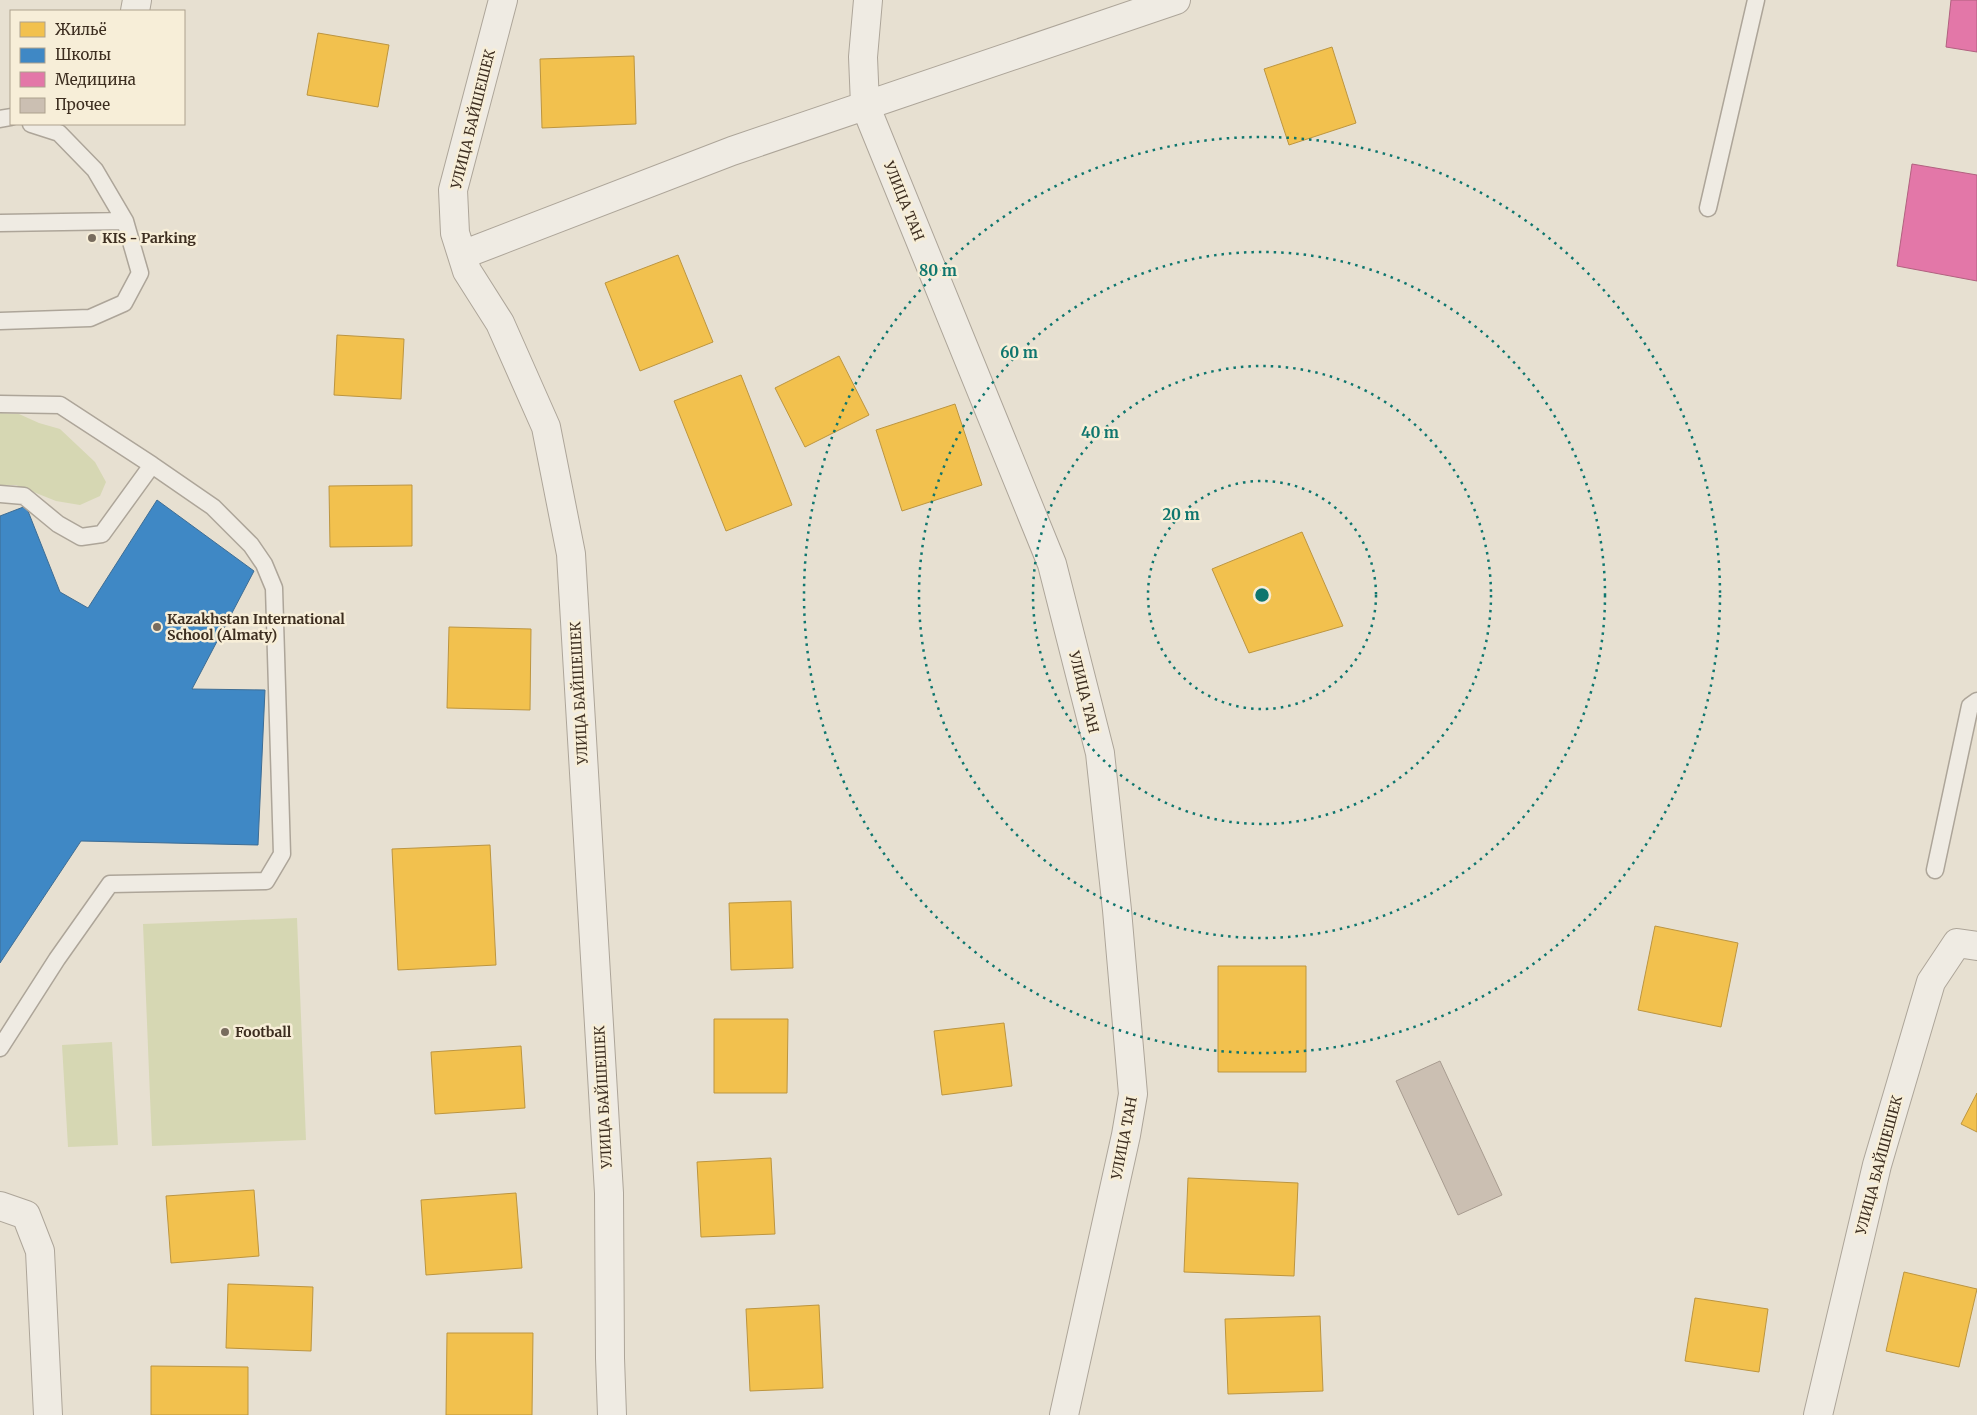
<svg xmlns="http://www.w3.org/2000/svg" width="1977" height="1415" font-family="Merriweather,serif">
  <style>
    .green { fill: #d6d7b3 }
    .homes { fill: #f2c14e; stroke: #bc9540 }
    .schools { fill: #3f88c5; stroke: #3e6d94 }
    .health { fill: #e377a8; stroke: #b1617f }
    .building { fill: #cbbfb2; stroke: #a89c90 }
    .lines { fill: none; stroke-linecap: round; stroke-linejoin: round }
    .lane-casing { stroke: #ada599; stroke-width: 19 }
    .street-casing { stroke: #ada599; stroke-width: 30 }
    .lane { stroke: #efebe3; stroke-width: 16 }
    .street { stroke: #efebe3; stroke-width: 28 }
    .ring { fill: none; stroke: #0f766e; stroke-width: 2.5; stroke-dasharray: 2.5 5 }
    .poi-dot { fill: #786c5e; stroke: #f7eed8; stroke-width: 2 }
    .labels { text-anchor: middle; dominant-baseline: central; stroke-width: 5; stroke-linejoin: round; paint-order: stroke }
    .street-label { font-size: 14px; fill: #3d2e20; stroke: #f7eed8 }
    .poi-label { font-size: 14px; font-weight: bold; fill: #3d2e20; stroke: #f7eed8; text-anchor: start }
    .centre { fill: #0f766e; stroke: #f7eed8; stroke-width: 2.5 }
    .ring-label { font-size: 15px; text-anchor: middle; font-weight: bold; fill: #0f766e; stroke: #f7eed8; stroke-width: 5; stroke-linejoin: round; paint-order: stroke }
  </style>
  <rect width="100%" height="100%" fill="#e7e0d1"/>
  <path class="green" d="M 0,413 L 19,414 L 39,423 L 60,429 L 95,462 L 106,482 L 100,496 L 80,505 L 56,501 L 16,485 L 0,485 Z
    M 297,918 L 306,1140 L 152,1146 L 143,924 Z
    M 112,1042 L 118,1145 L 68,1147 L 62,1045 Z"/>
  <path class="homes" d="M 318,33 L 389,45 L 378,107 L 307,95 Z
    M 1332,47 L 1356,123 L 1289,145 L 1264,69 Z
    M 634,56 L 636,124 L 542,128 L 540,59 Z
    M 678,255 L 713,342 L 640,371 L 605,283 Z
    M 337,335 L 404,339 L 401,399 L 334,395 Z
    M 839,356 L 869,415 L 805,447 L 775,388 Z
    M 741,375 L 792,505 L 726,531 L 674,401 Z
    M 955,404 L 982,485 L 902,511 L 876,430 Z
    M 412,485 L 412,546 L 330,547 L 329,486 Z
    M 1302,532 L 1343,626 L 1249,653 L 1212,569 Z
    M 449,627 L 531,629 L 530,710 L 447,708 Z
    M 490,845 L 496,965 L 398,970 L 392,849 Z
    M 791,901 L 793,968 L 731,970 L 729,903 Z
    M 1655,926 L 1738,943 L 1721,1027 L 1638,1010 Z
    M 1218,966 L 1306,966 L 1306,1072 L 1218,1072 Z
    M 714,1019 L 788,1019 L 787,1093 L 714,1093 Z
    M 1004,1023 L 1012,1086 L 942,1095 L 934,1031 Z
    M 521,1046 L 525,1108 L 435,1114 L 431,1052 Z
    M 1977,1093 L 1977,1132 L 1961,1124 Z
    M 771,1158 L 775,1234 L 701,1237 L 697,1162 Z
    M 1188,1178 L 1298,1183 L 1294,1276 L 1184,1272 Z
    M 254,1190 L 259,1256 L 171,1263 L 166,1196 Z
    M 516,1193 L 522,1268 L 426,1275 L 421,1200 Z
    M 1904,1272 L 1977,1289 L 1959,1367 L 1886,1351 Z
    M 228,1284 L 313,1287 L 311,1351 L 226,1348 Z
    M 1695,1298 L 1768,1309 L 1759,1372 L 1685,1361 Z
    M 819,1305 L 823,1388 L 750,1391 L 746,1309 Z
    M 1320,1316 L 1323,1391 L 1228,1394 L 1225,1319 Z
    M 447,1333 L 533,1333 L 532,1415 L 446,1415 Z
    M 151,1366 L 248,1367 L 248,1415 L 151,1415 Z"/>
  <path class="schools" d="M 157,500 L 254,571 L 192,689 L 265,690 L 258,845 L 81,841 L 0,963 L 0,516 L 26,506 L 60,592 L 88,608 Z"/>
  <path class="health" d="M 1951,0 L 1977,0 L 1977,52 L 1946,47 Z
    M 1912,164 L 1977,175 L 1977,281 L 1897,266 Z"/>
  <path class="building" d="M 1440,1061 L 1502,1195 L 1458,1215 L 1396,1081 Z"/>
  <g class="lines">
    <g class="lane-casing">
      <path id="lane" d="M 0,119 L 11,117
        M 1708,208 L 1756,0
        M 0,223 L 125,221
        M 0,321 L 90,318 L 124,303 L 140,273 L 125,221 L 95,170 L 59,133 L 31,124
        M 0,404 L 60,405 L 152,465 L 213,507 L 251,545 L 264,564 L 274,588 L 282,854 L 266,881 L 110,884 L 57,959 L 0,1048
        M 0,494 L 24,496 L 58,524 L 81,537 L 102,534 L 152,465
        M 1935,870 L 1970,706 L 1977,701"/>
    </g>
    <g class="street-casing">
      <path id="street" d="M 503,0 L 453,190 L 455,233 L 467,271 L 500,323 L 546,427 L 571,554 L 609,1193 L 610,1358 L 612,1415
        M 868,0 L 863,57 L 865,105 L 1052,564 L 1100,753 L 1117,910 L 1133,1094 L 1126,1135 L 1064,1415
        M 135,11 L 137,0
        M 462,255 L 732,151 L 1176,0
        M 0,1206 L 26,1215 L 40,1251 L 48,1415
        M 1818,1415 L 1877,1165 L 1931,982 L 1957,943 L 1977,946"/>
    </g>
    <use href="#lane" class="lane"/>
    <use href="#street" class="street"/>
  </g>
  <g class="ring">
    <circle cx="1262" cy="595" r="114"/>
    <circle cx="1262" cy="595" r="229"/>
    <circle cx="1262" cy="595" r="343"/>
    <circle cx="1262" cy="595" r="458"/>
  </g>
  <g class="poi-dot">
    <circle cx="92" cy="238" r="5"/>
    <circle cx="157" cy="627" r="5"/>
    <circle cx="225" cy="1032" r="5"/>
  </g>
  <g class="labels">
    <g class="street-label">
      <text transform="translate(473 119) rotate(-76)">УЛИЦА БАЙШЕШЕК</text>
      <text transform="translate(904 201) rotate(68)">УЛИЦА ТАН</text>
      <text transform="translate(1084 692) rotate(76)">УЛИЦА ТАН</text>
      <text transform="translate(579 693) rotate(-93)">УЛИЦА БАЙШЕШЕК</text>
      <text transform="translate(603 1097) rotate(-93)">УЛИЦА БАЙШЕШЕК</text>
      <text transform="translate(1124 1138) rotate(-79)">УЛИЦА ТАН</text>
      <text transform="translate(1879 1165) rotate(-75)">УЛИЦА БАЙШЕШЕК</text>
    </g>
    <g class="poi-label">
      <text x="102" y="238">KIS - Parking</text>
      <text x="167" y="619">Kazakhstan International<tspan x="167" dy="16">School (Almaty)</tspan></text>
      <text x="235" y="1032">Football</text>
    </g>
  </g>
  <circle cx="1262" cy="595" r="8" class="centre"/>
  <g class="ring-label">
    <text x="938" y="276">80 m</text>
    <text x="1019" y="358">60 m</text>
    <text x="1100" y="438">40 m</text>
    <text x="1181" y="520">20 m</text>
  </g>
  <rect x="10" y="10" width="175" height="115" fill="#f7eed8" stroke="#ada18e"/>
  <rect x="20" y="22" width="25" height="15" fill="#f2c14e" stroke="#ada18e"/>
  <text x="55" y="35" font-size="15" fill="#3d2e20">Жильё</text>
  <rect x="20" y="48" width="25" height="15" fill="#3f88c5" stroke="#ada18e"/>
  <text x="55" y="60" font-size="15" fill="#3d2e20">Школы</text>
  <rect x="20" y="72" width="25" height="15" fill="#e377a8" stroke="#ada18e"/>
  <text x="55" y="85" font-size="15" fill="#3d2e20">Медицина</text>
  <rect x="20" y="98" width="25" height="15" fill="#cbbfb2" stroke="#ada18e"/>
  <text x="55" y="110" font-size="15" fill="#3d2e20">Прочее</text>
</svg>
